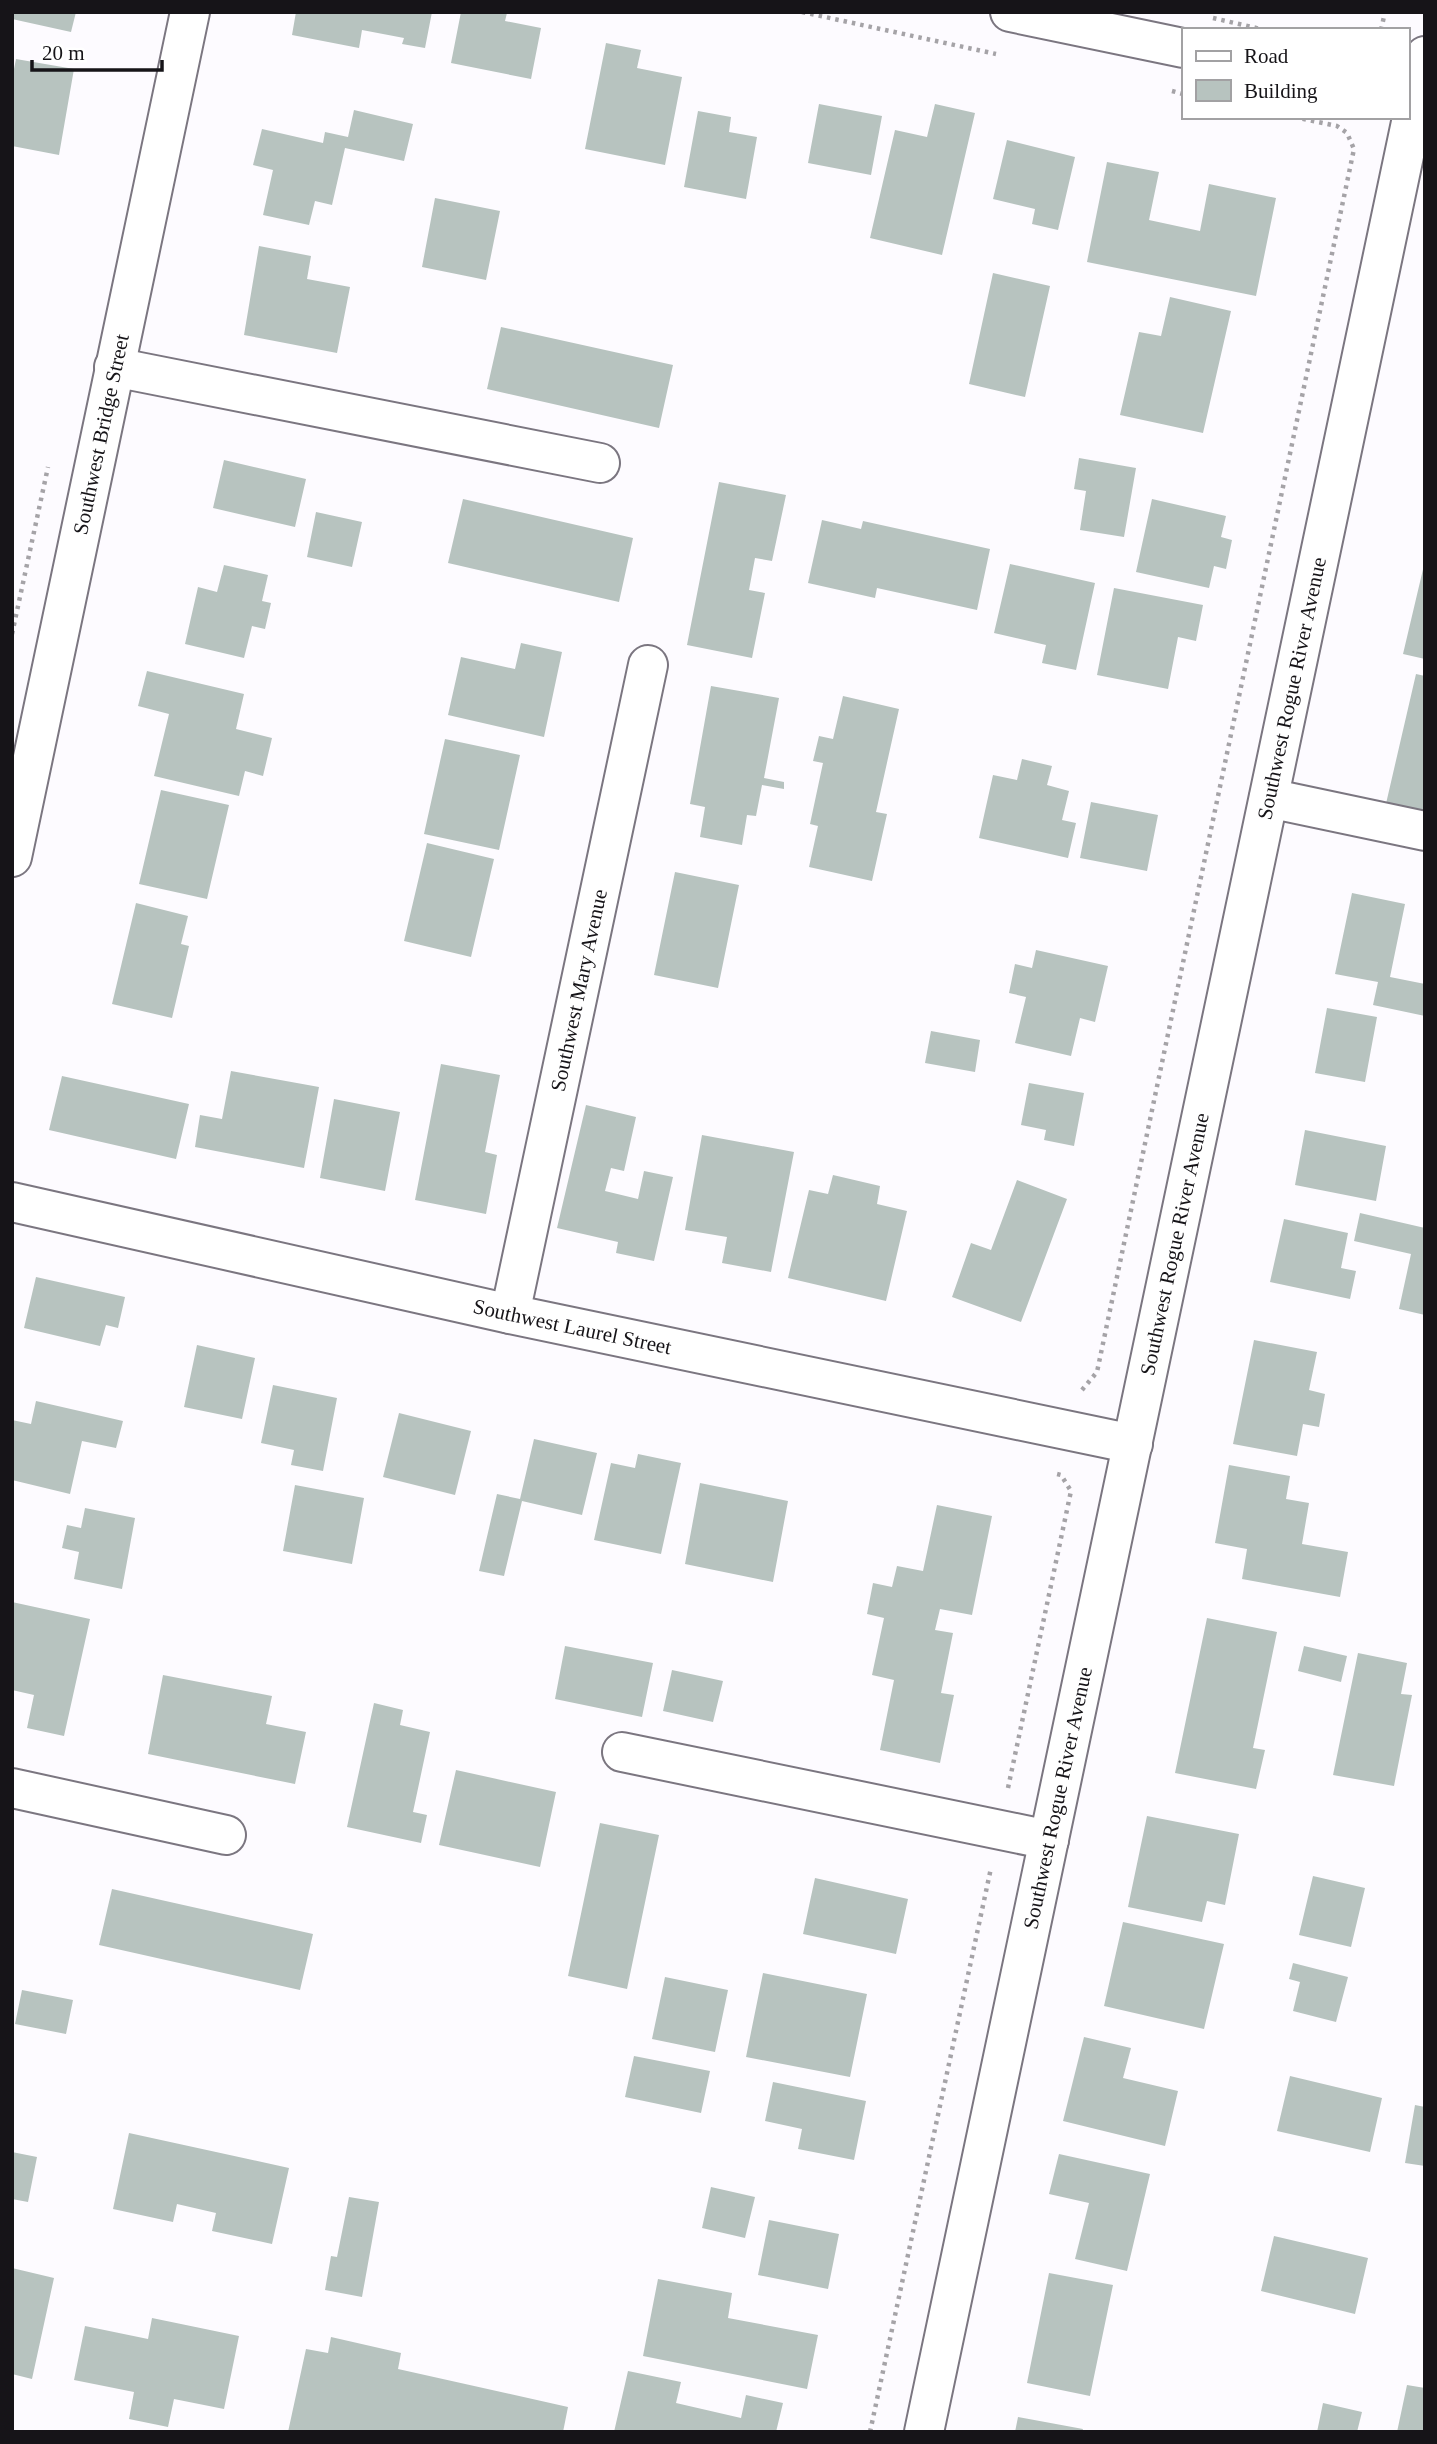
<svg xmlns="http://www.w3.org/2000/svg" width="1437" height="2444" font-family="'Times New Roman',serif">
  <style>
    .building { fill: #b7c3bf }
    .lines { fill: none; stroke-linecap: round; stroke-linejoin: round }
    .minor-casing { stroke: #7b7680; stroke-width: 42 }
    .tertiary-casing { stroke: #7b7680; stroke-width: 42 }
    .path { stroke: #a5a3a7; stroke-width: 4.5; stroke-dasharray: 3.5 5; stroke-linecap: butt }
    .minor { stroke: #fff; stroke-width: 38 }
    .tertiary { stroke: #fff; stroke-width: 38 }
    .labels { text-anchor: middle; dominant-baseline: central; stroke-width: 6; stroke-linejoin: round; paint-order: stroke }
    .street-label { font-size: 21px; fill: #161418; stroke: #fff }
  </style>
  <rect width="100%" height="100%" fill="#fdfbff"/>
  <path class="building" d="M 12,12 L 76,12 L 71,32 L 12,19 Z
    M 296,12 L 432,12 L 425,48 L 402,44 L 404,38 L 362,30 L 359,48 L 292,35 Z
    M 461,12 L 507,13 L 505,21 L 541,28 L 531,79 L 451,63 Z
    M 606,43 L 641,50 L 637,68 L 682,77 L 665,165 L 585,149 Z
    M 16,59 L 74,69 L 59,155 L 12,146 L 12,79 Z
    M 819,104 L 882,116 L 871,175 L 808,163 Z
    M 935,104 L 975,113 L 942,255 L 870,238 L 895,130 L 927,137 Z
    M 354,110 L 413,124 L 404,161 L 345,148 L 332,205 L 315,201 L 309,225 L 263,215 L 273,170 L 253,165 L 262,129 L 323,143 L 325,132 L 348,137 Z
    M 698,111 L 731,117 L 729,132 L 757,137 L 746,199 L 684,187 Z
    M 1007,140 L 1075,157 L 1058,230 L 1032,224 L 1035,209 L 993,199 Z
    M 1107,162 L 1159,172 L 1149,220 L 1200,231 L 1209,184 L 1276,198 L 1256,296 L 1087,262 Z
    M 435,198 L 500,211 L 486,280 L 422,267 Z
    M 259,246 L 311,256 L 307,279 L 350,287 L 337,353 L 244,335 Z
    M 993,273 L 1050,286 L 1025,397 L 969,384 Z
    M 1170,297 L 1231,311 L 1203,433 L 1120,415 L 1139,332 L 1161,336 Z
    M 501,327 L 673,365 L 659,428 L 487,389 Z
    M 1079,458 L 1136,468 L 1124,537 L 1080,530 L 1086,491 L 1074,489 Z
    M 224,460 L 306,479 L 295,527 L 213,508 Z
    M 719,482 L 786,495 L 772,561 L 755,558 L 749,590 L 765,593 L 752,658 L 687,645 Z
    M 463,499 L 633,538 L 619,602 L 448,563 Z
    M 1152,499 L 1226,516 L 1221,537 L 1232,540 L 1226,569 L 1214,566 L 1209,588 L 1136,572 Z
    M 316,512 L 362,522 L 352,567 L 307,557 Z
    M 822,520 L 861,529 L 863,521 L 990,549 L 977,610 L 877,588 L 875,598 L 808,583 Z
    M 1010,564 L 1095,583 L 1076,670 L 1042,663 L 1046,645 L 994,633 Z
    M 224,565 L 268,575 L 262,601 L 271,603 L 265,629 L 252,626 L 244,658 L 185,644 L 198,587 L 217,592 Z
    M 1424,565 L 1425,565 L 1425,659 L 1403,654 Z
    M 1114,588 L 1203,605 L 1196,641 L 1178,637 L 1168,689 L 1097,675 Z
    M 521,643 L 562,652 L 544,737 L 448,715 L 461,657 L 515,669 Z
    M 147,671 L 244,694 L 236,729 L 272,738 L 263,776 L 245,771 L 239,796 L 154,776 L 169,714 L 138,706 Z
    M 1416,674 L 1425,676 L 1425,817 L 1385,808 Z
    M 711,686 L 779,698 L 764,778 L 784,782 L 784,789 L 762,785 L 756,816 L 747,815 L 742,845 L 700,837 L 705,807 L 690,804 Z
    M 843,696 L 899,709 L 876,812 L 887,814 L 872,881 L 809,867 L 818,826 L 810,824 L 823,763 L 813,761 L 819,736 L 833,739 Z
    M 445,739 L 520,755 L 499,850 L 424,834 Z
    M 1022,759 L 1052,766 L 1047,785 L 1069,791 L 1062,820 L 1076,823 L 1068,858 L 979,838 L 993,775 L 1017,780 Z
    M 161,790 L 229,805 L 207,899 L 139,884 Z
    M 1091,802 L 1158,815 L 1147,871 L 1080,858 Z
    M 427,843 L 494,859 L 471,957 L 404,941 Z
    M 675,872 L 739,885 L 718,988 L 654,975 Z
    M 1352,893 L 1405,904 L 1390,977 L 1425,984 L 1425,1016 L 1373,1005 L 1378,982 L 1335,974 Z
    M 136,903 L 188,916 L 181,944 L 189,946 L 172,1018 L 112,1004 Z
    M 1036,950 L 1108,966 L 1095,1022 L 1080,1018 L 1071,1056 L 1015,1043 L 1026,997 L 1009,993 L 1015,964 L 1032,968 Z
    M 1327,1008 L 1377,1017 L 1365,1082 L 1315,1073 Z
    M 931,1031 L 980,1040 L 975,1072 L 925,1063 Z
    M 441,1064 L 500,1075 L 485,1152 L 497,1155 L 486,1214 L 415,1200 Z
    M 231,1071 L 319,1087 L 304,1168 L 195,1147 L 200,1115 L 222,1119 Z
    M 62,1076 L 189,1104 L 176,1159 L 49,1130 Z
    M 1029,1083 L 1084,1093 L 1074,1146 L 1044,1140 L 1046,1130 L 1021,1125 Z
    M 334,1099 L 400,1112 L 385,1191 L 320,1178 Z
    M 586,1105 L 636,1117 L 624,1171 L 611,1168 L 605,1191 L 638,1199 L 644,1171 L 673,1177 L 654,1261 L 616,1253 L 618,1242 L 557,1228 Z
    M 1305,1130 L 1386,1146 L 1376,1201 L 1295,1185 Z
    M 702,1135 L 794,1152 L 771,1272 L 722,1263 L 727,1237 L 685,1230 Z
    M 833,1175 L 880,1186 L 877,1204 L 907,1211 L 886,1301 L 788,1278 L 809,1190 L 828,1194 Z
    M 1017,1180 L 1067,1199 L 1021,1322 L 952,1297 L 971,1243 L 991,1250 Z
    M 1360,1213 L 1425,1228 L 1425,1315 L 1399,1309 L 1411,1254 L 1354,1241 Z
    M 1284,1219 L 1348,1233 L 1341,1268 L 1356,1271 L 1350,1299 L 1270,1282 Z
    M 36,1277 L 125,1297 L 118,1328 L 106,1325 L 100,1346 L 24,1328 Z
    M 1254,1340 L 1317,1352 L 1309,1390 L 1325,1394 L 1319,1427 L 1303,1424 L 1297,1456 L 1233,1444 Z
    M 197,1345 L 255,1358 L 242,1419 L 184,1407 Z
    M 273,1385 L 337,1398 L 323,1471 L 291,1465 L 294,1450 L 261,1443 Z
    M 36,1401 L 123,1421 L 116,1448 L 82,1441 L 70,1494 L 12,1480 L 12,1420 L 31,1424 Z
    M 399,1413 L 471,1431 L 455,1495 L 383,1477 Z
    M 534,1439 L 597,1453 L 582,1515 L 522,1501 L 504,1576 L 479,1571 L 497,1494 L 520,1499 Z
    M 638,1454 L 681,1463 L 661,1554 L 594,1540 L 611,1463 L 635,1468 Z
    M 1229,1465 L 1290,1476 L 1286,1499 L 1309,1503 L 1302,1544 L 1348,1552 L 1340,1597 L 1242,1579 L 1247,1549 L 1215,1543 Z
    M 700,1483 L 788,1501 L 773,1582 L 685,1564 Z
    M 295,1485 L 364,1498 L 352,1564 L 283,1551 Z
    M 937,1505 L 992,1516 L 972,1615 L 940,1609 L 935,1630 L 953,1633 L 941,1693 L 954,1695 L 940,1763 L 880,1750 L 894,1680 L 872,1675 L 884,1618 L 867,1614 L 873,1583 L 892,1587 L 897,1566 L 923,1571 Z
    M 85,1508 L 135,1518 L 122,1589 L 74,1579 L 79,1552 L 62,1548 L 67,1525 L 81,1528 Z
    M 12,1602 L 90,1619 L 64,1736 L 27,1728 L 34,1695 L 12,1690 Z
    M 1207,1618 L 1277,1632 L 1253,1748 L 1265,1750 L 1256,1789 L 1175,1773 Z
    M 565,1646 L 653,1663 L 642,1717 L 555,1699 Z
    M 1304,1646 L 1347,1656 L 1341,1682 L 1298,1671 Z
    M 1358,1653 L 1407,1663 L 1401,1694 L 1412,1695 L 1394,1786 L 1333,1775 Z
    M 672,1670 L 723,1681 L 713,1722 L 663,1711 Z
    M 163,1675 L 272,1696 L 266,1724 L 306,1732 L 295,1784 L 148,1754 Z
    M 374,1703 L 403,1710 L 400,1725 L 430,1732 L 413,1812 L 427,1815 L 421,1843 L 347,1827 Z
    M 456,1770 L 556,1792 L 540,1867 L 439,1845 Z
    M 1147,1816 L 1239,1834 L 1225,1905 L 1207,1901 L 1202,1922 L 1128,1907 Z
    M 600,1823 L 659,1835 L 627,1989 L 568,1976 Z
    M 1313,1876 L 1365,1888 L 1351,1947 L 1299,1935 Z
    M 815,1878 L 908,1899 L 896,1954 L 803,1934 Z
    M 112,1889 L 313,1934 L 300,1990 L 99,1945 Z
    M 1123,1922 L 1224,1944 L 1204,2029 L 1104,2006 Z
    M 1293,1963 L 1348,1977 L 1336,2022 L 1293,2011 L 1300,1982 L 1289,1979 Z
    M 763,1973 L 867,1994 L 850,2077 L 746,2057 Z
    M 665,1977 L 728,1990 L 715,2052 L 652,2039 Z
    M 22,1990 L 73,2000 L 66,2034 L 15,2024 Z
    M 1084,2037 L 1131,2048 L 1123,2078 L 1178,2091 L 1165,2146 L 1063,2121 Z
    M 634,2056 L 710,2071 L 701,2113 L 625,2097 Z
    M 1290,2076 L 1382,2098 L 1370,2152 L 1277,2131 Z
    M 773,2082 L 866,2101 L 854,2160 L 798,2149 L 802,2129 L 765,2121 Z
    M 1415,2105 L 1425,2107 L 1425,2166 L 1405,2163 Z
    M 129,2133 L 289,2168 L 272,2244 L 212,2231 L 216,2213 L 177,2204 L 173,2222 L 113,2209 Z
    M 12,2152 L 37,2157 L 28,2202 L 12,2199 Z
    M 1059,2154 L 1150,2174 L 1127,2271 L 1075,2259 L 1089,2203 L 1049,2194 Z
    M 711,2187 L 755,2197 L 745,2238 L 702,2228 Z
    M 349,2197 L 379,2202 L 362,2297 L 325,2290 L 331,2256 L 337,2257 Z
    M 769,2220 L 839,2234 L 828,2289 L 758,2275 Z
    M 1274,2236 L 1368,2258 L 1355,2314 L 1261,2291 Z
    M 12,2268 L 54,2278 L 32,2379 L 12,2374 Z
    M 1049,2273 L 1113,2285 L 1090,2396 L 1027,2383 Z
    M 658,2279 L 732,2293 L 728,2318 L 818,2335 L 807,2389 L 643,2356 Z
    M 152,2318 L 239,2336 L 224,2409 L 174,2399 L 168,2427 L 129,2419 L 134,2392 L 74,2380 L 85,2326 L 148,2339 Z
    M 331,2337 L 401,2353 L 398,2369 L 568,2407 L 563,2432 L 405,2432 L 395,2430 L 395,2432 L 288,2432 L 306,2349 L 328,2353 Z
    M 628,2371 L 681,2382 L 676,2403 L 741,2418 L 746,2395 L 783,2403 L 776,2432 L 614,2432 Z
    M 1407,2385 L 1425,2388 L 1425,2432 L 1397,2432 Z
    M 1323,2403 L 1362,2412 L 1357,2432 L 1317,2432 Z
    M 1018,2417 L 1083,2429 L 1082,2432 L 1015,2432 Z"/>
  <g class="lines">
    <g class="minor-casing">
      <g id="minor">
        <path d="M 1010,12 L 1183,48"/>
        <path d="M 114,367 L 600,463"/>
        <path d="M 1269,798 L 1425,831"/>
        <path id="s1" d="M 12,1202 L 510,1314 L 1133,1444"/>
        <path id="s2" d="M 510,1314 L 648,665"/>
        <path d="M 622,1752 L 1049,1840"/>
        <path d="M 12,1788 L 226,1835"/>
        <path id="s3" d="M 924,2432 L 1425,56"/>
      </g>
    </g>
    <g class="tertiary-casing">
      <g id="tertiary">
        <path id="s4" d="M 12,857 L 190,12"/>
      </g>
    </g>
    <path class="path" d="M 802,12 L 996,54
      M 1213,18 L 1265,30
      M 1381,30 L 1385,12
      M 1172,91 L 1183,94
      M 12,634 L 48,467
      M 1082,1390 L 1097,1372 L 1354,149 L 1347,133 L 1337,126 L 1294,117
      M 1008,1788 L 1071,1491 L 1061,1475 L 1057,1474
      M 870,2432 L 991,1868"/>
    <use href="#minor" class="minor"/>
    <use href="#tertiary" class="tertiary"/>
  </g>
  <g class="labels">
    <g class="street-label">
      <text stroke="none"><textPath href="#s4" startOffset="432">Southwest Bridge Street</textPath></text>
      <text stroke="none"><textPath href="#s3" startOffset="1782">Southwest Rogue River Avenue</textPath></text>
      <text stroke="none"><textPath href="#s2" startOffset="331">Southwest Mary Avenue</textPath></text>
      <text stroke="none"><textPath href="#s3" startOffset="1214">Southwest Rogue River Avenue</textPath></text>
      <text stroke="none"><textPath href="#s1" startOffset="574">Southwest Laurel Street</textPath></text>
      <text stroke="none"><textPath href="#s3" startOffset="648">Southwest Rogue River Avenue</textPath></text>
    </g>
  </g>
  <rect width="1437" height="2444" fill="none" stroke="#161418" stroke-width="28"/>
  <rect x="1182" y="28" width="228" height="91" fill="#ffffff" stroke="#a2a1a3" stroke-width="2"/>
  <rect x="1196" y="51" width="35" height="10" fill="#ffffff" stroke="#a2a1a3" stroke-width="2"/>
  <text x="1244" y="63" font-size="21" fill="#161418">Road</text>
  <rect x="1196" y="80" width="35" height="21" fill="#b7c3bf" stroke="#a2a1a3" stroke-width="2"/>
  <text x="1244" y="98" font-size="21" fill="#161418">Building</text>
  <path d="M32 60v10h130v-10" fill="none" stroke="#161418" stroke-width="3.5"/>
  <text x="42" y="60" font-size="21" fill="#161418" stroke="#ffffff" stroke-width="5" paint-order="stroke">20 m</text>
</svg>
